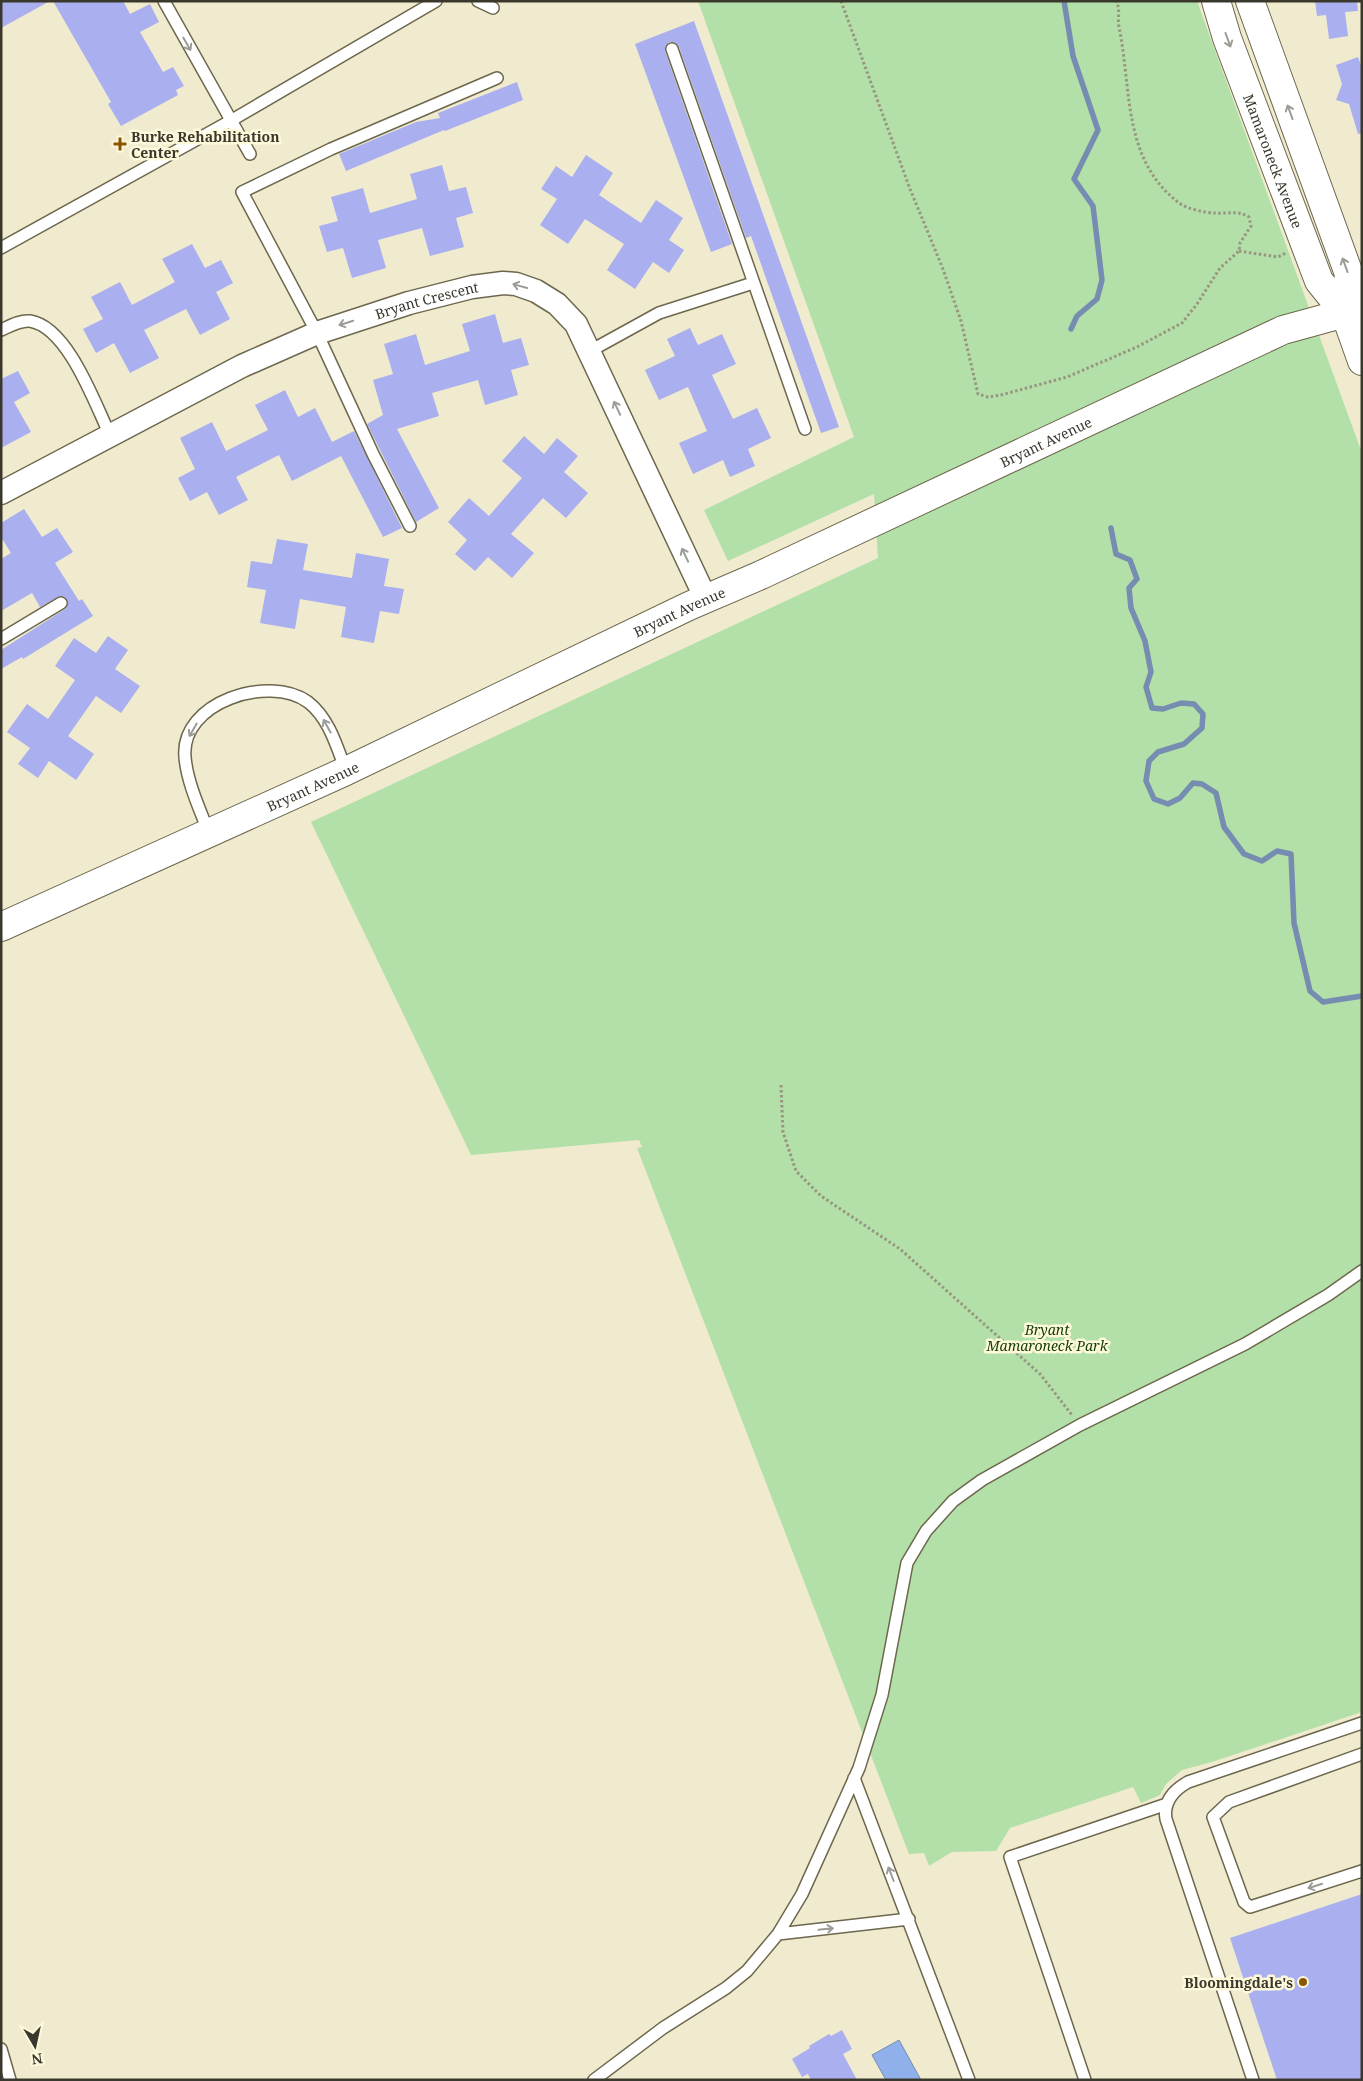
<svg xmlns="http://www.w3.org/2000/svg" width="1363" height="2081" font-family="'Noto Serif',serif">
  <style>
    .green { fill: #b2e0a8 }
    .water { fill: #8fb0ea; stroke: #768cb1 }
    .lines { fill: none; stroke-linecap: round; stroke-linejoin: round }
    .stream { stroke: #768cb1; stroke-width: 5.5 }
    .building { fill: #aaafef }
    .service-casing { stroke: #6c674d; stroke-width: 14 }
    .minor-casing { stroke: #6c674d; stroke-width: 25 }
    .tertiary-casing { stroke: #6c674d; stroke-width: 30 }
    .primary-casing { stroke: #6c674d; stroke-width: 30 }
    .path { stroke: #989581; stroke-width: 3; stroke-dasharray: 2.5 2.5; stroke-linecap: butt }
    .service { stroke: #fff; stroke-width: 11 }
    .minor { stroke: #fff; stroke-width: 22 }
    .tertiary { stroke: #fff; stroke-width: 28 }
    .primary { stroke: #fff; stroke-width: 28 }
    .oneway { stroke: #9c9c96 }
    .poi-dot { fill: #895700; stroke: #fef9db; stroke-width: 2 }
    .labels { text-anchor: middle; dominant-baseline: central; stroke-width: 5; stroke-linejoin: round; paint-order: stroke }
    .poi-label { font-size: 14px; font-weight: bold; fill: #3a382d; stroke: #fef9db; text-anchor: start }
    .street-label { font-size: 14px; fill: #3a382d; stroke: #fef9db }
    .park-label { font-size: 14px; font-style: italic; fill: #103d04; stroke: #fef9db }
  </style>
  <rect width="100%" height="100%" fill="#f0ebce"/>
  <path class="green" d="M 698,1 L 1197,1 L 1362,453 L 1362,1712 L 1212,1762 L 1182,1770 L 1166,1784 L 1160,1795 L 1141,1803 L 1133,1787 L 1010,1828 L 996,1851 L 952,1852 L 929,1866 L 924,1853 L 909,1854 L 637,1148 L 642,1147 L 639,1140 L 471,1155 L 311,822 L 878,558 L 874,494 L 728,561 L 704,510 L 854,437 Z"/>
  <path class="water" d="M 899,2040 L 921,2080 L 886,2080 L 872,2055 Z"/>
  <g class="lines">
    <path class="stream" d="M 1064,1 L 1073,56 L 1098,130 L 1074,179 L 1093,206 L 1102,280 L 1097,299 L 1077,316 L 1071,329
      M 1111,528 L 1116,554 L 1130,560 L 1137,579 L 1129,588 L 1131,608 L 1145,641 L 1151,672 L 1146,687 L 1152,708 L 1163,709 L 1181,703 L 1194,704 L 1203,714 L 1202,728 L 1184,744 L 1158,752 L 1149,761 L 1146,781 L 1154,799 L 1168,804 L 1180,798 L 1193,783 L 1202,784 L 1216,793 L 1224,827 L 1244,854 L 1262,861 L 1277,851 L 1291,854 L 1294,923 L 1310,991 L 1323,1002 L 1362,996"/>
  </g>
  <path class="building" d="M 1,1 L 50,1 L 1,28 Z
    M 53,1 L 123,1 L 130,14 L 150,4 L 159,22 L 140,32 L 163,72 L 173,67 L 184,86 L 176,90 L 178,95 L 121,126 L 108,104 L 111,102 Z
    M 1315,1 L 1357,1 L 1358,11 L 1345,12 L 1348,36 L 1329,39 L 1326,15 L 1317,16 Z
    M 694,21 L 839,427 L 821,433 L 751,236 L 746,238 L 679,47 L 674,42 L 669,42 L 665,47 L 665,51 L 732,244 L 711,252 L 635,44 Z
    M 1358,57 L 1362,68 L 1362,133 L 1358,134 L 1349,104 L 1336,100 L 1342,84 L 1336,65 Z
    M 517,82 L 523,100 L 445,131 L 444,130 L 346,171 L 339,154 L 416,122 L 440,118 L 438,113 Z
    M 586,155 L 613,173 L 599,195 L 641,223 L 656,200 L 683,218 L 669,240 L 684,250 L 669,273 L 653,262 L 635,289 L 607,270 L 624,244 L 585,219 L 568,244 L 540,225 L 557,199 L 541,189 L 556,166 L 572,177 Z
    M 442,165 L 449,191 L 466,187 L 473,213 L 456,218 L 464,247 L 430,256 L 422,228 L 378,240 L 386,268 L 352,278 L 343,248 L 327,252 L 319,226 L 338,221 L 331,197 L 363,188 L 370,213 L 417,199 L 410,174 Z
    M 192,244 L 205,268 L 221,260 L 233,283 L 216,292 L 230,319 L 200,335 L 186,309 L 144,330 L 159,358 L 130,373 L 114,343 L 96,353 L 83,329 L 103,319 L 91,297 L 120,282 L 132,305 L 175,282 L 162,259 Z
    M 495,314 L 503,343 L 521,338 L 529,365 L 511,370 L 518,395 L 485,405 L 478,380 L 432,393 L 439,416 L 397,429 L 439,508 L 416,522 L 367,424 L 383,415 L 373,380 L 393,374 L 384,344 L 416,334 L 425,365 L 470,351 L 462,324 Z
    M 690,328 L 698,345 L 722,334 L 736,364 L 712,375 L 733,419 L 757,408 L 771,438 L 748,449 L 755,466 L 730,477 L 723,460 L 693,474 L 679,443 L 707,431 L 688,387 L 659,400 L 645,370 L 675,356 L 667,339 Z
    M 18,371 L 30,393 L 14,402 L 31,432 L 1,448 L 1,379 Z
    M 285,390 L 298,417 L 315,408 L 332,442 L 354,431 L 402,528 L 383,537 L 341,456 L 292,481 L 279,455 L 236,477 L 248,500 L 219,515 L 207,492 L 190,501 L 178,478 L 195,469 L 180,438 L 212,422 L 226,451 L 268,430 L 255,405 Z
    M 524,436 L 544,454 L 557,438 L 578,456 L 564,472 L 588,493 L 566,518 L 543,498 L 511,534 L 534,553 L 512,578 L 488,557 L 475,571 L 455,554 L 467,540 L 448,522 L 469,498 L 489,516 L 522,478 L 502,461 Z
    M 24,509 L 42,537 L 57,528 L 73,552 L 55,563 L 79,601 L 82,599 L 93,616 L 23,659 L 22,657 L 1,669 L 1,650 L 65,609 L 68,603 L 65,597 L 60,596 L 40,607 L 32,593 L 1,611 L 1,559 L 11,553 L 1,537 L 1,523 Z
    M 277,539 L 308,544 L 303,570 L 352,578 L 356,553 L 389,559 L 384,586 L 404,589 L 399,614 L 380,611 L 374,643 L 341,637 L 346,607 L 300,599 L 295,629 L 260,623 L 266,590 L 247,587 L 251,561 L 272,564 Z
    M 108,636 L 128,650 L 115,669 L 140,686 L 121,713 L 96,696 L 68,736 L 94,754 L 76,780 L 49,761 L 38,778 L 18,764 L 30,748 L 7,732 L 27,704 L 48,719 L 75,680 L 55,666 L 74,638 L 96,653 Z
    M 1362,1894 L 1362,2080 L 1277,2080 L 1230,1938 Z
    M 842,2030 L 852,2049 L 843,2054 L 857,2080 L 811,2080 L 808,2074 L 802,2077 L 792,2059 L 810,2048 L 809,2046 L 829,2034 L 831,2036 Z"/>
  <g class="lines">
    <g class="service-casing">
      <path id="service" d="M 164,1 L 250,154
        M 478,1 L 493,8
        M 672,49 L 805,429
        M 1,248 L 232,120 L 436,1
        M 1,330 C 10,326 20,320 30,321 C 68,327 95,404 110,435
        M 590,351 L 659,313 L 753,283
        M 410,526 L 373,454 L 317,333 L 242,192 L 331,149 L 497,78
        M 1,639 L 61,603
        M 209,833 C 200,810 187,782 185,757 C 180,702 269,674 308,702 C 329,718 337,747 346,771
        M 1362,1754 L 1229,1802 L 1213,1817 L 1244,1902 L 1250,1907 L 1362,1871
        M 854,1778 L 969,2080
        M 778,1934 L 909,1919
        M 1,2049 L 10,2080
        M 594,2080 L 663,2028 L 726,1988 L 747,1971 L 778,1934 L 802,1894 L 859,1768 L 882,1695 L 907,1563 L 926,1531 L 953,1501 L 982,1480 L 1080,1425 L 1245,1344 L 1328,1295 L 1362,1271
        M 1085,2080 L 1010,1857 L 1167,1804
        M 1253,2080 L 1166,1819 C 1163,1802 1174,1790 1188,1782 L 1362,1723"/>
    </g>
    <g class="minor-casing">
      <g id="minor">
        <path id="s1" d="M 1,493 L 242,366 L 317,333 L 409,303 L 472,287 L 503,283 L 516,284 L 536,291 L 557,304 L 576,324 L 706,599"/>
      </g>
    </g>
    <g class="tertiary-casing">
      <g id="tertiary">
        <path id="s2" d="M 1,927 L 346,771 L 689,606 L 761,575 L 1283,330 L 1345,313 L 1362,310"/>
      </g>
    </g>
    <g class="primary-casing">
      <g id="primary">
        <path id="s3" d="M 1216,1 L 1227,38 L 1319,281 L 1345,313 L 1362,361"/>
        <path d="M 1250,1 L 1349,274 L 1345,313"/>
      </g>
    </g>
    <path class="path" d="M 841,1 L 910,189 L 943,269 L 961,321 L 978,394 L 988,397 L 1001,395 L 1067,377 L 1137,347 L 1182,323 L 1197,304 L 1220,268 L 1239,251 L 1240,243 L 1251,226 L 1249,217 C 1238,210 1228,214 1216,213 C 1206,213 1187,209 1179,203 C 1122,159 1132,90 1119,27 C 1117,18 1121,10 1116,1
      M 1239,251 L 1278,257 L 1286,253
      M 781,1085 L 783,1132 L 796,1171 L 821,1196 L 900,1249 L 1040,1374 L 1072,1415"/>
    <use href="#service" class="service"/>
    <use href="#minor" class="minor"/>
    <use href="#tertiary" class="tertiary"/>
    <use href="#primary" class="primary"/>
  </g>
  <defs><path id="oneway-shaft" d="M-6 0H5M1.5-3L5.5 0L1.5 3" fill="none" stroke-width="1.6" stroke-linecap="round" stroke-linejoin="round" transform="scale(1.25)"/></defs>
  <g class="oneway">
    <use href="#oneway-shaft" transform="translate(1228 40) rotate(70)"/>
    <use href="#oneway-shaft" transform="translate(187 44) rotate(60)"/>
    <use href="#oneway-shaft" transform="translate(1290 112) rotate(-110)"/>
    <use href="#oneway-shaft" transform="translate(1345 265) rotate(-110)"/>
    <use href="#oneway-shaft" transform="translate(520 286) rotate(-165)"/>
    <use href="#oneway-shaft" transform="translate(346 323) rotate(162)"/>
    <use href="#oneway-shaft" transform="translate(617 408) rotate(-115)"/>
    <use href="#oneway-shaft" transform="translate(685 555) rotate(-115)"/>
    <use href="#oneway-shaft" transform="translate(327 726) rotate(-119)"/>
    <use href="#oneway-shaft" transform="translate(193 730) rotate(120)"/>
    <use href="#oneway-shaft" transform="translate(891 1874) rotate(-111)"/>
    <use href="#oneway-shaft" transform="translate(1315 1886) rotate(162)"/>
    <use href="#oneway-shaft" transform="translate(826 1929) rotate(-6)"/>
  </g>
  <g class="poi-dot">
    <path d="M117.5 136.5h5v5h5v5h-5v5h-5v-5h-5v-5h5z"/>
    <circle cx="1303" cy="1982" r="5"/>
  </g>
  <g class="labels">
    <g class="poi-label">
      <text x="131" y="136">Burke Rehabilitation<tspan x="131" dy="16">Center</tspan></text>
      <text x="1293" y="1982" text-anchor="end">Bloomingdale's</text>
    </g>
    <g class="street-label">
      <text stroke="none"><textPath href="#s3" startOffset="170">Mamaroneck Avenue</textPath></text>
      <text stroke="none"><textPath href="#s1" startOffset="469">Bryant Crescent</textPath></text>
      <text stroke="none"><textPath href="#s2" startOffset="1152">Bryant Avenue</textPath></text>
      <text stroke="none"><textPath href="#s2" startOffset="748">Bryant Avenue</textPath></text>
      <text stroke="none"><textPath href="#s2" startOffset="342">Bryant Avenue</textPath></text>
    </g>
    <g class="park-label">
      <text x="1047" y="1329">Bryant<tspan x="1047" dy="16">Mamaroneck Park</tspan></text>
    </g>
  </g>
  <rect width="1363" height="2081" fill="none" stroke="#3a382d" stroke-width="5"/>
  <g transform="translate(35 2046) rotate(171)" stroke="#fef9db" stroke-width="4" paint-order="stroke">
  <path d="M0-4L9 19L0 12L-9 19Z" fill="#3a382d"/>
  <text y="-8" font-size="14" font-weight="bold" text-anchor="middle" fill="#3a382d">N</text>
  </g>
</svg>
